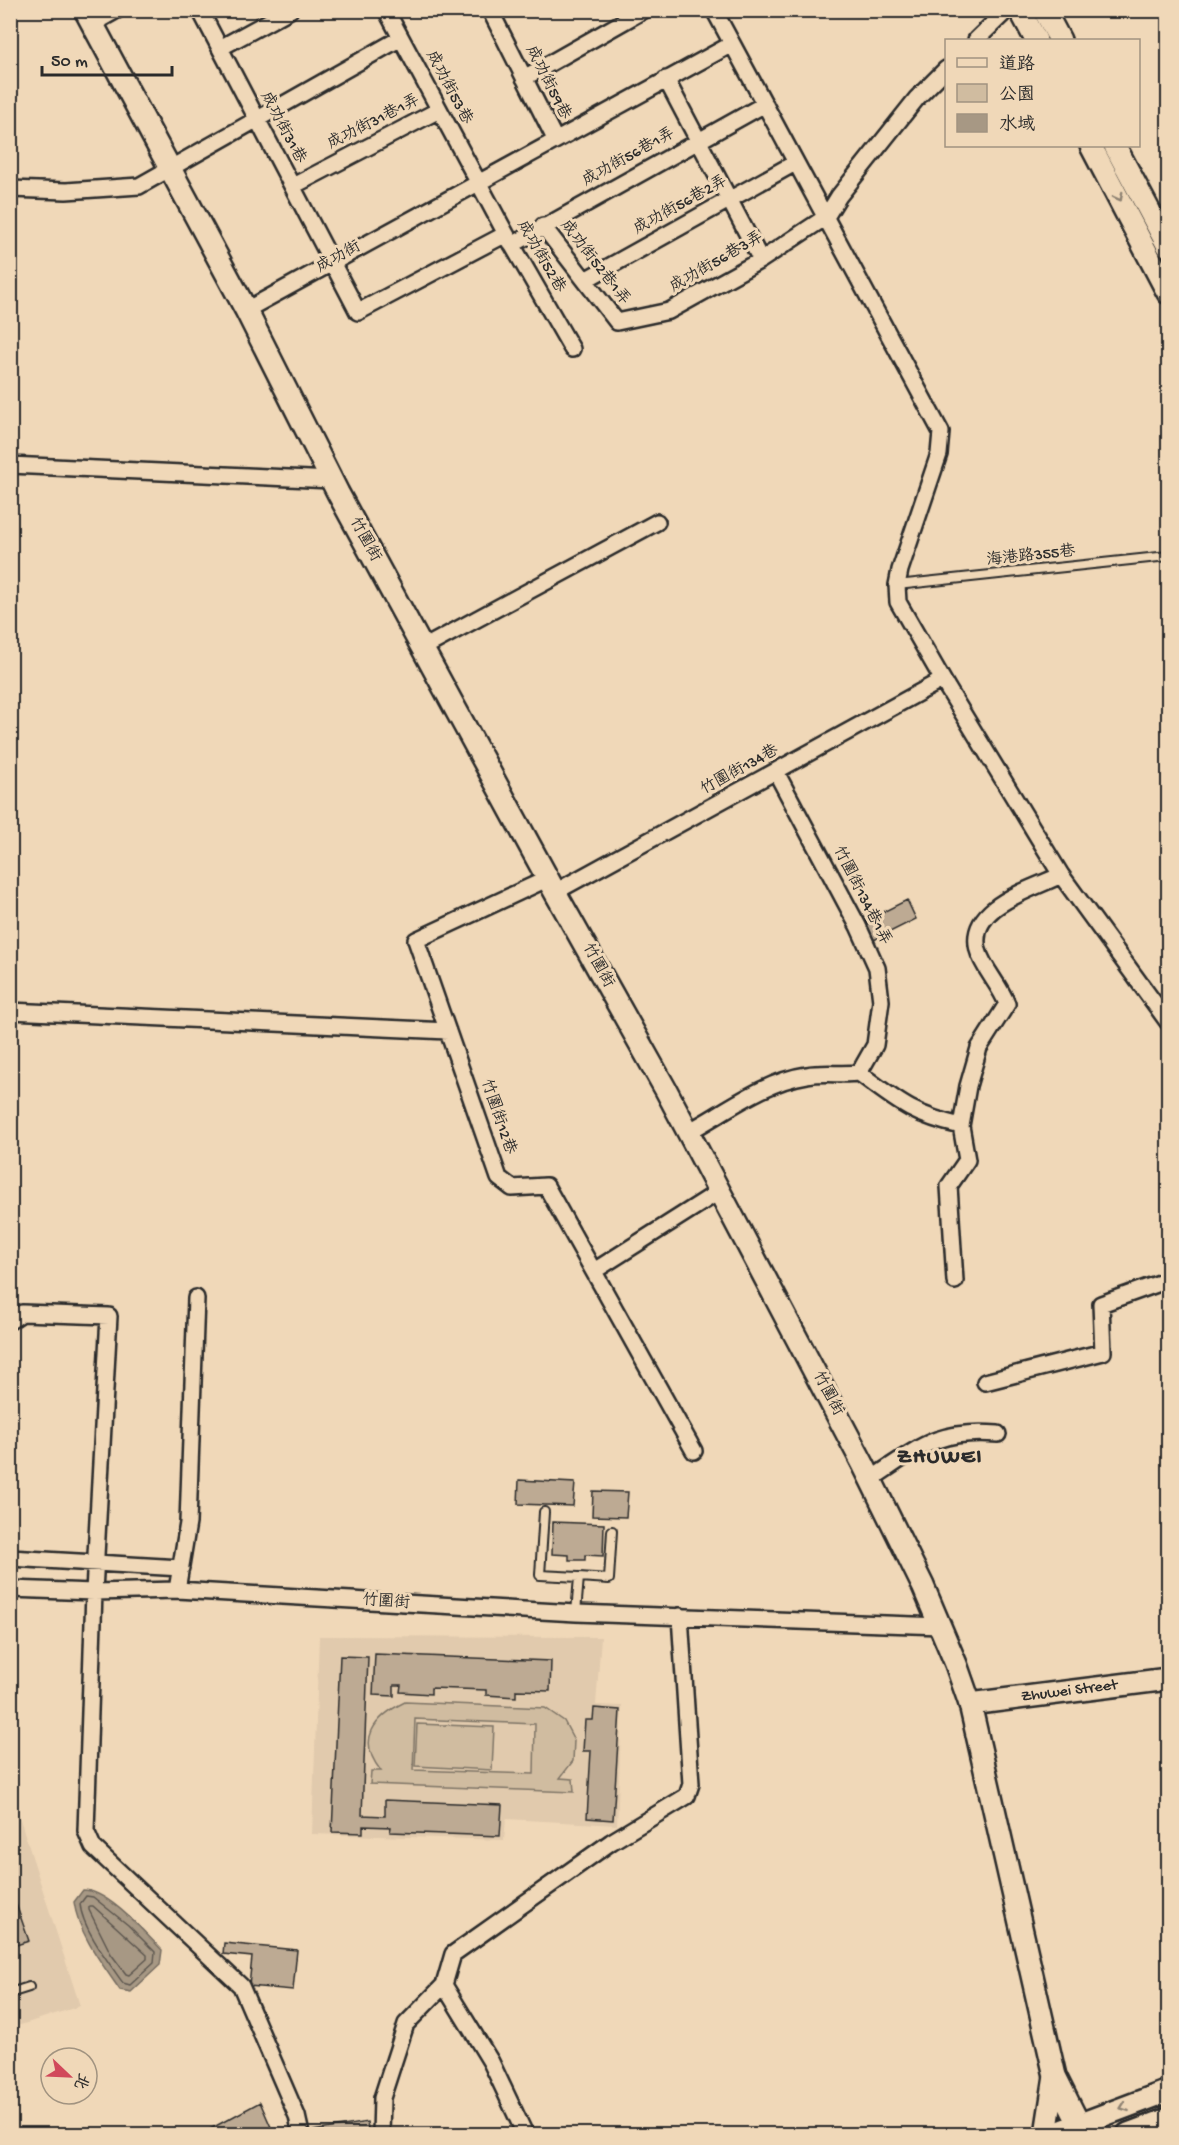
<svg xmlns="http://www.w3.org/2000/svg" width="1179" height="2145" font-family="'Gochi Hand','LXGW WenKai TC',sans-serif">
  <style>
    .built { fill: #e1caad }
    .green { fill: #d0bca0; stroke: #7e7466; stroke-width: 1.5; fill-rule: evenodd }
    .water { fill: #a79884; stroke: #756c60; stroke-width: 1.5 }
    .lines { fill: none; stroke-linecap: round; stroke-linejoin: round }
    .shore { stroke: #5d574f; stroke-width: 1.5 }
    .building { fill: #bdaa93; stroke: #2b2b2b; stroke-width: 1.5 }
    .lane-casing { stroke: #2b2b2b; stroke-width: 12 }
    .street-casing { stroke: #2b2b2b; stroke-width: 20 }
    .secondary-casing { stroke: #2b2b2b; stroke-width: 26 }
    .lane { stroke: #f0d8b8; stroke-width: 8 }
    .street { stroke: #f0d8b8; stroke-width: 15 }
    .secondary { stroke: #f0d8b8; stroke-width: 21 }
    .oneway { stroke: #8e8272 }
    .labels { text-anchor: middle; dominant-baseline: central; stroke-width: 6; stroke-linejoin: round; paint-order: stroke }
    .street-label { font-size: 16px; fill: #2b2b2b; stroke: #f0d8b8 }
    .district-label { font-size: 22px; font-weight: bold; letter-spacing: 1.5px; fill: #2b2b2b; stroke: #f0d8b8 }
  </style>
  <rect width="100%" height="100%" fill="#f0d8b8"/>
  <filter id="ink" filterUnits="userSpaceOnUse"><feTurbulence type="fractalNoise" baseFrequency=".0167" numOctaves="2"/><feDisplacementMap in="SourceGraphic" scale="12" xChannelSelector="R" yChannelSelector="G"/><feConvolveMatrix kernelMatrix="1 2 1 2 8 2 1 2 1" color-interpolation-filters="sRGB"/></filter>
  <g filter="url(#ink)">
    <path class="built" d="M 319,1636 L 601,1637 L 596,1705 L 622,1706 L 617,1825 L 506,1819 L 504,1840 L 312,1834 Z
      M 10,1788 L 80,2006 L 11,2028 L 10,2028 Z"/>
    <path class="green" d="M 405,1702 L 545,1708 L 564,1721 L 574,1740 L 573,1761 L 560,1778 L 573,1779 L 574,1792 L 370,1784 L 371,1771 L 381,1771 C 356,1740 374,1717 405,1702 ZM 415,1719 L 535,1724 L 534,1774 L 413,1770 Z
      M 417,1724 L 494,1727 L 492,1770 L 415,1766 Z"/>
    <path class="water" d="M 83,1890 C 108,1890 144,1932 162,1950 L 160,1965 L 131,1992 L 120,1990 C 102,1964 78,1933 74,1902 Z"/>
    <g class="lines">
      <path class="shore" d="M 86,1896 L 93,1897 L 128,1925 L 155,1952 L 154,1963 L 130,1985 L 123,1983 C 109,1963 82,1928 80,1904 Z
        M 89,1906 L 93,1906 L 147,1955 L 147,1959 L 129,1975 L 126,1974 L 111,1954 L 89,1910 Z"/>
    </g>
    <path class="building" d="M 907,900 L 916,919 L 874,940 L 865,921 Z
      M 519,1480 L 575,1483 L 573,1506 L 518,1504 Z
      M 593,1491 L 628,1492 L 626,1517 L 592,1516 Z
      M 553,1522 L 604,1524 L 603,1556 L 585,1555 L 585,1560 L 569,1560 L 569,1555 L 552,1554 Z
      M 375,1654 L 551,1661 L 550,1691 L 516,1690 L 516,1697 L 486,1695 L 486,1690 L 431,1688 L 431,1694 L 400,1692 L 401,1685 L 394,1685 L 394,1696 L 373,1695 Z
      M 340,1656 L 368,1657 L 362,1815 L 385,1816 L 385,1800 L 502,1805 L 500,1836 L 390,1832 L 391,1827 L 363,1826 L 363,1833 L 332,1832 Z
      M 594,1708 L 620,1710 L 613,1820 L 587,1818 L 591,1751 L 583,1751 L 585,1720 L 593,1720 Z
      M 10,1887 L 29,1941 L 10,1947 Z
      M 224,1943 L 297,1950 L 293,1990 L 249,1986 L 252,1957 L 223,1954 Z
      M 260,2102 L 274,2134 L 201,2134 Z
      M 367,2122 L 369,2134 L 313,2134 L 313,2131 Z"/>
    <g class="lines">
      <g class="lane-casing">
        <path id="lane" d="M 897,585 L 1168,556
          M 544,1512 L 540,1575 L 579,1577 L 576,1613
          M 579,1577 L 609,1579 L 612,1531
          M 10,1993 L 29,1987"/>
      </g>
      <g class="street-casing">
        <path id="street" d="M 200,10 L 358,312 L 506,234
          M 386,10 L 506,234 L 572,349
          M 490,10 L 555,139
          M 714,10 L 941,432 L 939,454 L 900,570 L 897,585 L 898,602 L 948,689 L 1061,875 L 1168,1022
          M 92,24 L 117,10
          M 976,40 L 1007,10
          M 220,48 L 290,10
          M 524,78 L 644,10
          M 666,79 L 761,260
          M 293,186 L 439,110
          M 10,189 L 66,191 L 139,186 L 401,38
          M 543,226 L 617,322 L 669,311 L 761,260 L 826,217 L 839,196 L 917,98 L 946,69
          M 512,245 L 765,104
          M 585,280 L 795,163
          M 246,310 L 732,44
          M 10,465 L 331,480
          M 423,648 L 657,522
          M 549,878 L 416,940 L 499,1178 L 512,1188 L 546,1186 L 694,1451
          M 555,892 L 942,680
          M 10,1011 L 448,1031
          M 859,1073 C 898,1102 912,1115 961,1126
          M 688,1132 C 725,1112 765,1081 807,1075 C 821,1072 842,1075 859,1073 L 875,1045 L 881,1001 L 877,968 L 858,926 L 776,772
          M 594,1271 L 720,1191
          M 955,1281 L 949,1186 L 967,1160 L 961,1126 L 968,1086 L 979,1048 L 1007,1004 C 1000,985 982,967 978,950 C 967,906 1031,890 1061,875
          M 10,1321 L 22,1313 L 109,1316 L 94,1592 L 86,1831 L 93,1847 L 241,1986 L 297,2116 L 301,2134
          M 985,1382 L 1103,1352 L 1101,1304 L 1168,1280
          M 871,1479 C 920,1447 937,1429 998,1434
          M 10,1558 L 181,1568
          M 10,1589 L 94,1592 L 177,1590 L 576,1613 L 941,1626
          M 177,1590 L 188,1523 L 196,1298
          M 381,2134 L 382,2098 L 406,2024 L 444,1985
          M 525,2134 L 491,2062 L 444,1985 L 453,1954 L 611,1842 L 687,1796 L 691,1784 L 680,1616"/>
      </g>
      <g class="secondary-casing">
        <g id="secondary">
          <path d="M 85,10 L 246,310 L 338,493 L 555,892 L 666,1090 L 863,1464 L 923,1586 L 956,1664 L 970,1704 L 1055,2076 L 1084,2134"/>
          <path d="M 1020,10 L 1036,40"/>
          <path d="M 1044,10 L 1060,40"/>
          <path d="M 1091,146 L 1168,293"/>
          <path d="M 1115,146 L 1168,246"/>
          <path id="s1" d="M 970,1704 L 1168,1679"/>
          <path d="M 1046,2134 L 1055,2076"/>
          <path d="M 1054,2134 L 1168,2091"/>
          <path d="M 1128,2134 L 1168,2119"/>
        </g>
      </g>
      <use href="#lane" class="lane"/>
      <use href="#street" class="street"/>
      <use href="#secondary" class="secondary"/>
    </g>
    <defs><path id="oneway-chevron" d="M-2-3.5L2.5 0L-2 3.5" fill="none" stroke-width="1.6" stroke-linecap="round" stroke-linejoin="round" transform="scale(1.5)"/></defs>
    <g class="oneway">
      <use href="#oneway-chevron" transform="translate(1119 197) rotate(62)"/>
      <use href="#oneway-chevron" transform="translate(1124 2107) rotate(160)"/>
    </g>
  </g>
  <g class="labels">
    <g class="street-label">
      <text transform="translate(547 83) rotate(63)">成功街59巷</text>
      <text transform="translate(448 88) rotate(62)">成功街53巷</text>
      <text transform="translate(374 123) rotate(-27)">成功街31巷1弄</text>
      <text transform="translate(282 128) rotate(62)">成功街31巷</text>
      <text transform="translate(629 158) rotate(-29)">成功街56巷1弄</text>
      <text transform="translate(681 206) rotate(-29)">成功街56巷2弄</text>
      <text transform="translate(540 257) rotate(60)">成功街52巷</text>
      <text transform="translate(339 258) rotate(-29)">成功街</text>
      <text transform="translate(594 263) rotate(52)">成功街52巷1弄</text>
      <text transform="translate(717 263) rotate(-30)">成功街56巷3弄</text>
      <text transform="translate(364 540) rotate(61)">竹圍街</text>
      <text transform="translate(1031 557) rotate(-6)">海港路355巷</text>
      <text transform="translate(740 771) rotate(-29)">竹圍街134巷</text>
      <text transform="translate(861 896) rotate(63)">竹圍街134巷1弄</text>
      <text transform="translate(597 966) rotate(61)">竹圍街</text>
      <text transform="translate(497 1117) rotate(71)">竹圍街12巷</text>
      <text transform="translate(827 1394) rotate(62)">竹圍街</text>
      <text transform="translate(386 1603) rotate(4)">竹圍街</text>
      <text stroke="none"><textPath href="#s1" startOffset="100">Zhuwei Street</textPath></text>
    </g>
    <g class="district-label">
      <text x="940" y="1458">ZHUWEI</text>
    </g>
  </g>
  <rect width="1179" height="2145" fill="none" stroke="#f0d8b8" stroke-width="36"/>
  <rect x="18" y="18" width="1143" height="2109" fill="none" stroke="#2b2b2b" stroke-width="2" filter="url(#ink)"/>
  <rect x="945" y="39" width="195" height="108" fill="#f0d8b8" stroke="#a19380" stroke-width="1.5"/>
  <rect x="957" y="58" width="30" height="9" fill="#f0d8b8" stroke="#a19380" stroke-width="1.5"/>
  <text x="999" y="69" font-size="18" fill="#2b2b2b">道路</text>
  <rect x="957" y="84" width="30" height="18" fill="#d0bca0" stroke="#a19380" stroke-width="1.5"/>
  <text x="999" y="99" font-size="18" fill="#2b2b2b">公園</text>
  <rect x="957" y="114" width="30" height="18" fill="#a79884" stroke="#a19380" stroke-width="1.5"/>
  <text x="999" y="129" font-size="18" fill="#2b2b2b">水域</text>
  <g transform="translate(69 2076) rotate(113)"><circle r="28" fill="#f0d8b8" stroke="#a19380" stroke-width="1.5"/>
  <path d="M0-4.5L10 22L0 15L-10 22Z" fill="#d1495b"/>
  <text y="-9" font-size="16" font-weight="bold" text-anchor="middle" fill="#2b2b2b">北</text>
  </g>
  <path d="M42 66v9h130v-9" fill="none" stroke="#2b2b2b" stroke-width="3"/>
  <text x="51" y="66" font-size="18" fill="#2b2b2b" stroke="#f0d8b8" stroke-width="4.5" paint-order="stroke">50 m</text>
</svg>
